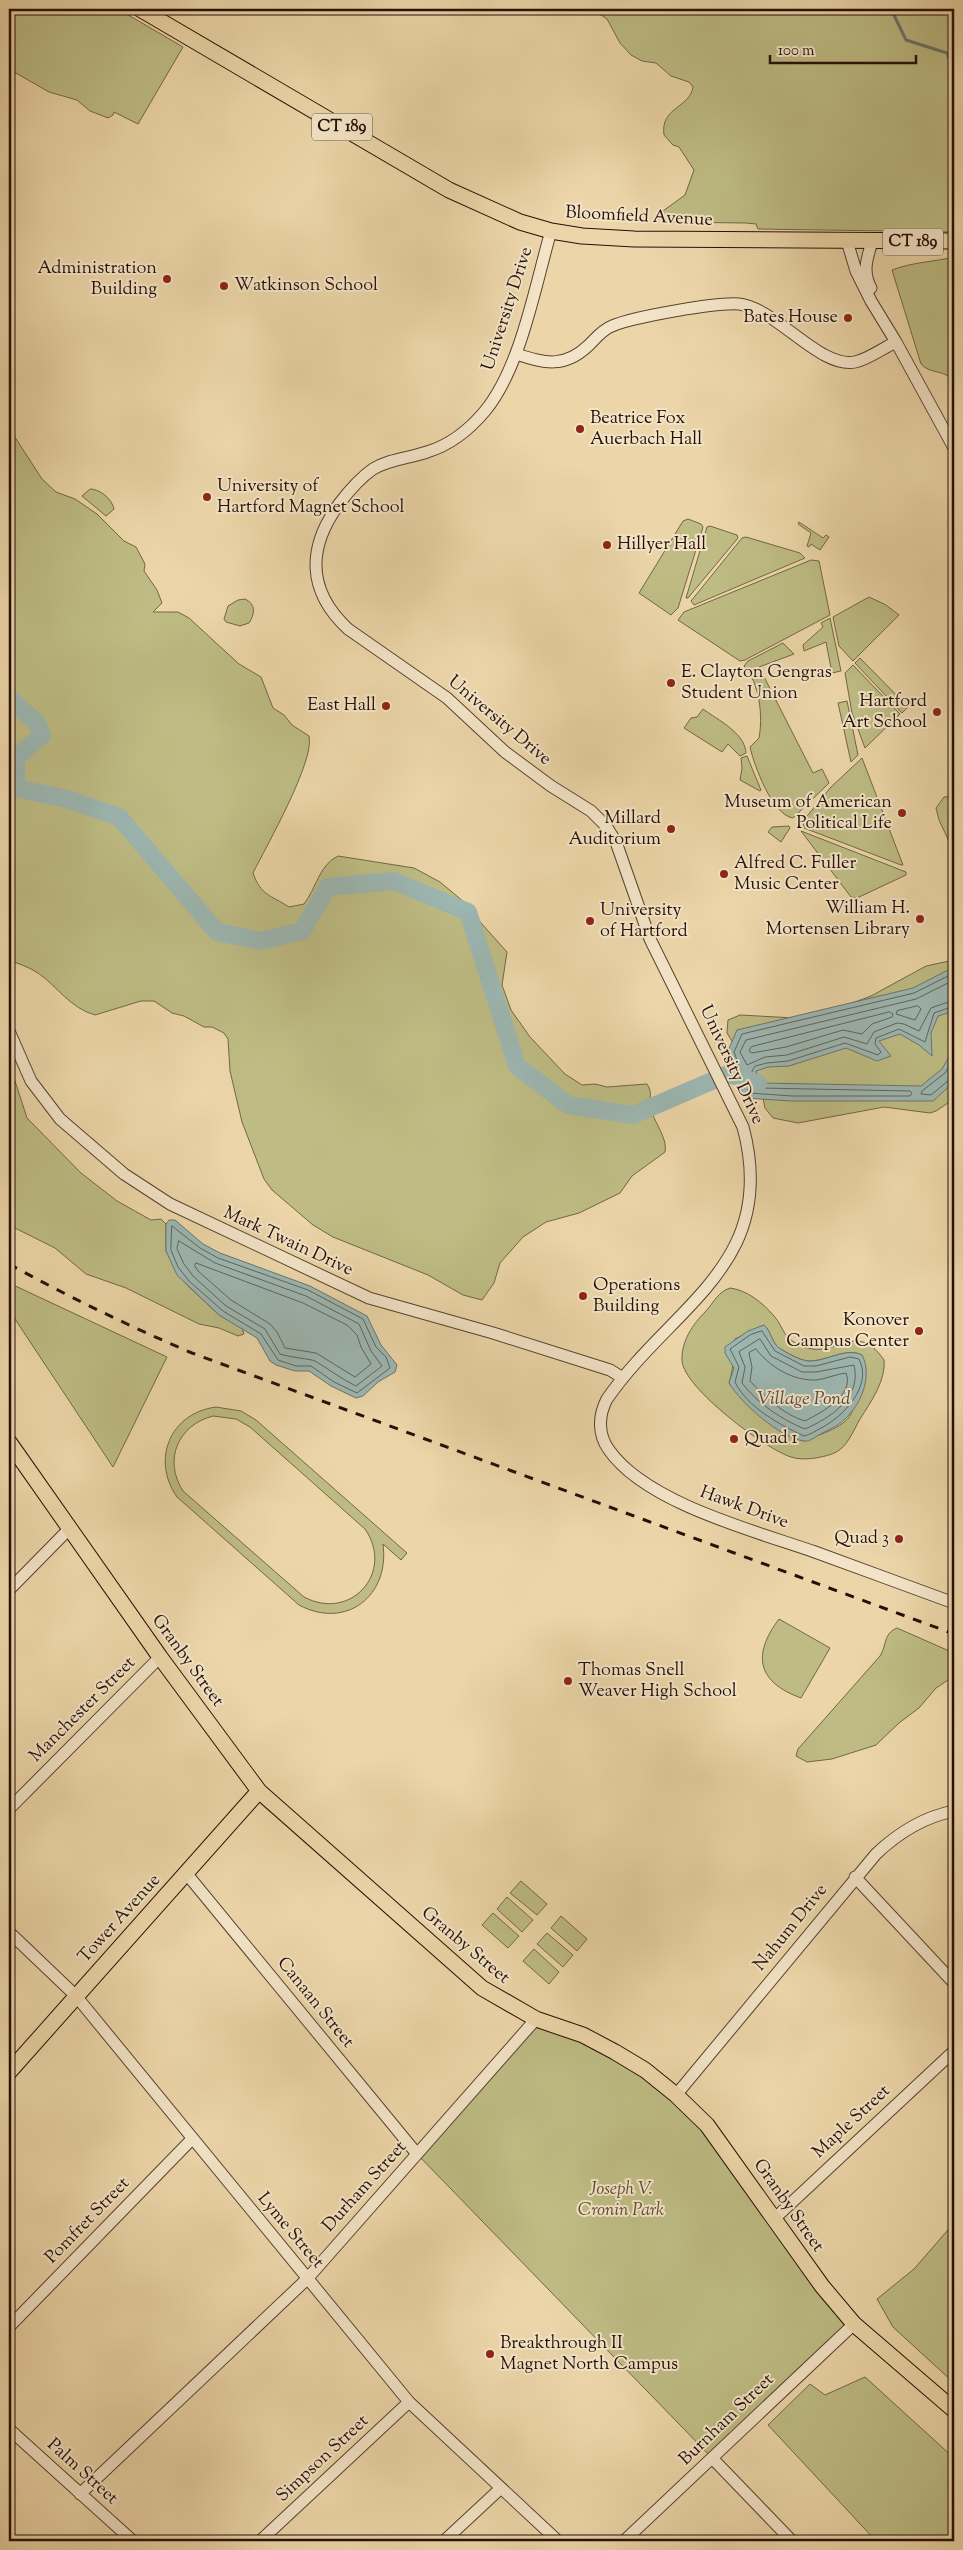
<svg xmlns="http://www.w3.org/2000/svg" width="963" height="2550" font-family="'Sorts Mill Goudy',serif">
  <style>
    .green { fill: #bebc84; stroke: #726646; fill-rule: evenodd }
    .water { fill: #9cb7b2; stroke: #6c746e }
    .lines { fill: none; stroke-linecap: round; stroke-linejoin: round }
    .shore { stroke: #60635c; stroke-width: 1 }
    .stream { stroke: #6c746e; stroke-width: 3 }
    .river { stroke: #9cb7b2; stroke-width: 18 }
    .minor-casing { stroke: #574130; stroke-width: 13 }
    .major-casing { stroke: #250f07; stroke-width: 17 }
    .minor { stroke: #f3e4c7; stroke-width: 11 }
    .major { stroke: #ecd6a9; stroke-width: 15 }
    .rail { stroke: #250f07; stroke-width: 3; stroke-dasharray: 9 9; stroke-linecap: butt }
    .poi-dot { fill: #8f2418; stroke: #f3e4c7; stroke-width: 2 }
    .labels { text-anchor: middle; dominant-baseline: central; stroke-width: 4; stroke-linejoin: round; paint-order: stroke }
    .shield { fill: #f3e4c7; stroke: #634f41; stroke-width: 1 }
    .shield-label { font-size: 16px; font-weight: bold; fill: #250f07 }
    .street-label { font-size: 18px; fill: #250f07; stroke: #f3e4c7 }
    .poi-label { font-size: 18px; fill: #250f07; stroke: #f3e4c7; text-anchor: start }
    .park-label { font-size: 18px; font-style: italic; fill: #5b4c33; stroke: #f3e4c7 }
    .water-label { font-size: 19px; font-style: italic; fill: #4f4a43; stroke: #f3e4c7 }
  </style>
  <rect width="100%" height="100%" fill="#ecd6a9"/>
  <filter id="stains"><feTurbulence type="fractalNoise" baseFrequency=".004" numOctaves="4"/><feColorMatrix values="0 0 0 0 .2 0 0 0 0 .09 0 0 0 0 .02 0 0 0 .5 -.17"/></filter>
  <radialGradient id="worn" r=".72"><stop offset=".6" stop-color="#630" stop-opacity="0"/><stop offset="1" stop-color="#630" stop-opacity=".3"/></radialGradient>
  <path class="green" d="M 9,9 L 118,9 L 183,47 L 138,124 L 114,112 L 113,115 L 108,118 L 90,111 L 77,100 L 49,92 L 9,69 Z
    M 592,9 L 954,9 L 954,232 L 758,229 L 756,224 L 746,223 L 665,222 L 661,217 L 663,211 L 685,195 L 694,170 L 679,147 L 673,145 L 664,135 C 660,107 690,108 693,87 L 689,82 L 671,76 L 656,63 L 642,61 L 631,55 L 620,43 L 607,19 Z
    M 954,257 L 954,382 C 946,369 931,375 921,364 L 892,270 C 913,262 933,262 954,257 Z
    M 9,428 L 42,479 L 56,492 L 75,499 L 97,514 L 124,541 L 136,547 L 145,564 L 144,571 L 157,590 L 162,603 L 153,612 L 178,612 L 189,618 L 239,664 L 261,677 L 273,708 L 284,715 L 292,725 L 309,736 C 315,761 266,847 253,873 C 261,896 271,895 289,907 L 304,904 C 316,889 319,865 338,856 L 414,868 L 440,882 L 470,907 L 481,923 L 507,952 L 502,985 L 511,1010 L 530,1037 L 565,1074 L 582,1085 L 595,1084 L 607,1087 L 647,1084 C 652,1092 650,1095 650,1103 C 651,1120 668,1136 665,1152 L 632,1176 L 620,1193 L 579,1213 L 546,1222 L 523,1237 L 500,1263 L 494,1283 L 482,1300 L 463,1295 L 428,1275 L 333,1237 L 313,1225 L 272,1190 L 264,1179 L 242,1122 L 230,1071 L 228,1039 L 224,1033 L 212,1027 L 204,1027 L 184,1016 L 172,1013 L 154,1001 L 141,1001 L 95,1015 C 70,1008 58,987 38,973 C 29,967 19,964 9,960 Z
    M 90,489 C 100,489 112,499 114,509 L 106,516 L 82,496 Z
    M 688,519 L 701,524 L 703,527 L 678,608 L 671,615 L 639,593 L 683,521 Z
    M 799,522 L 823,538 L 826,535 L 829,537 L 820,550 L 811,544 L 809,547 L 807,546 L 811,533 L 798,524 Z
    M 710,526 L 737,535 L 738,538 L 688,598 L 686,598 L 707,527 Z
    M 746,537 L 800,553 L 805,558 L 694,605 L 691,601 L 742,538 Z
    M 811,560 L 819,561 L 830,615 L 745,660 L 740,661 L 678,620 L 684,612 Z
    M 869,597 L 886,605 L 899,615 L 853,661 L 839,646 L 833,617 Z
    M 245,599 C 256,604 255,614 249,623 L 240,626 L 226,622 L 224,619 L 228,606 L 238,600 Z
    M 830,618 L 841,671 L 832,673 L 826,642 L 804,651 L 803,645 L 823,627 L 821,623 Z
    M 783,643 L 794,654 L 759,667 L 813,773 L 822,769 L 829,783 L 793,818 C 772,815 754,765 750,747 L 759,738 C 763,717 760,683 744,666 L 748,661 Z
    M 860,658 L 908,707 L 902,713 L 855,663 Z
    M 853,665 L 900,714 L 865,748 L 852,713 L 845,673 Z
    M 847,701 L 858,755 L 851,762 L 838,703 Z
    M 703,709 C 718,720 745,733 746,753 L 740,756 L 728,744 L 722,752 L 684,728 L 691,718 L 697,717 Z
    M 747,756 L 761,790 L 760,791 L 740,780 L 742,768 L 741,758 Z
    M 862,758 L 903,865 L 901,865 L 804,828 L 803,821 L 831,787 Z
    M 954,796 L 954,852 L 939,820 L 936,808 L 944,797 Z
    M 789,826 L 790,828 L 781,842 L 768,832 L 772,827 Z
    M 801,831 L 906,872 L 906,875 L 857,898 L 851,897 Z
    M 954,960 L 954,1099 L 936,1111 L 930,1113 L 884,1107 L 798,1123 L 773,1118 L 765,1108 L 761,1088 L 727,1033 L 728,1020 L 740,1015 L 795,1018 L 828,1012 L 871,996 L 926,966 Z
    M 9,1073 L 15,1081 L 27,1118 L 81,1173 L 117,1201 L 151,1220 L 161,1219 L 166,1224 L 166,1251 L 186,1284 L 219,1315 L 242,1328 L 244,1334 L 238,1336 L 219,1328 L 199,1324 L 126,1288 L 86,1274 L 55,1248 L 9,1225 Z
    M 9,1283 L 167,1357 L 113,1467 L 9,1310 Z
    M 730,1288 C 747,1290 763,1303 774,1316 C 785,1329 782,1338 802,1346 C 836,1361 855,1318 884,1360 C 886,1380 871,1402 860,1419 C 853,1431 847,1449 832,1454 C 820,1458 803,1461 791,1457 C 765,1449 684,1388 682,1361 C 681,1341 693,1324 706,1311 C 714,1302 718,1292 730,1288 ZM 764,1325 C 771,1331 772,1343 779,1348 C 787,1353 799,1360 808,1361 C 826,1362 845,1347 862,1355 C 860,1369 856,1402 851,1414 C 843,1429 817,1435 803,1441 C 770,1427 752,1409 729,1383 C 734,1368 733,1355 735,1339 Z
    M 216,1407 L 241,1411 L 256,1420 L 407,1553 L 401,1560 L 383,1544 C 390,1596 346,1630 299,1605 L 177,1497 C 151,1460 170,1413 216,1407 ZM 213,1416 L 236,1419 L 250,1427 L 365,1529 C 395,1572 351,1622 304,1597 L 183,1491 C 163,1460 178,1425 213,1416 Z
    M 779,1619 L 830,1648 L 801,1698 C 757,1682 752,1655 779,1619 Z
    M 897,1628 L 947,1650 L 954,1651 L 954,1676 L 936,1688 L 919,1708 L 899,1723 L 876,1745 L 832,1759 L 807,1762 L 796,1756 L 798,1749 L 880,1656 C 887,1645 883,1634 897,1628 Z
    M 521,1881 L 547,1904 L 537,1915 L 510,1893 Z
    M 507,1897 L 533,1920 L 522,1932 L 497,1909 Z
    M 493,1913 L 519,1936 L 508,1948 L 482,1925 Z
    M 561,1916 L 587,1939 L 577,1951 L 551,1928 Z
    M 547,1933 L 573,1955 L 563,1967 L 537,1944 Z
    M 534,1949 L 559,1972 L 549,1984 L 523,1961 Z
    M 536,2019 L 557,2026 L 676,2095 L 854,2324 L 713,2459 L 417,2154 Z
    M 954,2223 L 954,2383 L 893,2327 L 877,2299 L 914,2269 Z
    M 865,2377 L 954,2458 L 954,2541 L 876,2541 L 768,2425 L 810,2384 L 825,2395 Z"/>
  <path class="water" d="M 954,967 L 954,1011 L 938,1016 L 931,1033 L 932,1056 L 919,1045 L 900,1034 L 879,1041 L 891,1056 L 877,1061 L 846,1048 L 789,1066 L 768,1067 L 756,1071 L 760,1083 L 921,1086 L 942,1069 L 954,1048 L 954,1082 L 933,1101 L 792,1101 L 744,1098 L 728,1051 L 737,1030 L 913,988 Z
    M 169,1220 L 175,1220 L 203,1244 L 220,1253 L 310,1286 L 367,1316 L 381,1345 L 397,1365 L 395,1372 L 378,1382 L 363,1396 L 356,1398 L 331,1386 L 309,1371 L 295,1371 L 276,1365 L 270,1361 L 257,1338 L 219,1315 L 177,1275 L 166,1251 L 166,1224 Z
    M 764,1325 C 771,1331 772,1343 779,1348 C 787,1353 799,1360 808,1361 C 826,1362 845,1347 862,1355 C 873,1376 861,1405 844,1420 C 837,1427 829,1429 821,1434 C 816,1436 810,1442 804,1441 C 780,1438 741,1403 729,1383 L 734,1368 L 725,1353 L 725,1347 L 748,1331 Z"/>
  <g class="lines">
    <path class="shore" d="M 954,973 L 914,993 L 742,1034 L 734,1052 L 749,1093 L 792,1096 L 910,1096 L 912,1093 L 910,1091 L 760,1088 L 755,1084 L 752,1071 L 755,1066 L 767,1063 L 788,1061 L 845,1043 L 878,1055 L 881,1052 L 875,1044 L 876,1038 L 899,1029 L 925,1042 L 934,1013 L 954,1006
      M 954,980 L 916,999 L 746,1040 L 740,1052 L 747,1065 L 765,1057 L 787,1055 L 844,1037 L 867,1044 L 874,1032 L 897,1023 L 904,1024 L 919,1031 L 931,1008 L 954,1000
      M 918,1006 L 921,1009 L 915,1020 L 896,1014 L 897,1011 Z
      M 890,1012 L 893,1014 L 892,1017 L 872,1024 L 862,1034 L 843,1030 L 786,1047 L 752,1053 L 749,1051 L 751,1047 Z
      M 954,1058 L 945,1073 L 922,1091 L 921,1094 L 931,1095 L 949,1080 L 954,1078
      M 172,1226 L 200,1248 L 218,1258 L 308,1290 L 363,1319 L 376,1347 L 386,1357 L 390,1368 L 357,1393 L 334,1382 L 311,1366 L 296,1366 L 278,1360 L 261,1334 L 223,1311 L 189,1281 L 178,1267 L 171,1250 Z
      M 179,1241 L 215,1263 L 306,1296 L 359,1324 L 371,1351 L 382,1366 L 356,1386 C 341,1379 329,1369 315,1361 C 311,1359 288,1357 280,1354 L 265,1329 L 226,1306 L 193,1276 L 184,1264 L 177,1249 Z
      M 196,1263 L 303,1303 L 347,1325 L 357,1335 L 361,1347 L 371,1364 L 355,1377 L 316,1353 L 285,1348 L 277,1332 L 270,1324 L 231,1300 L 198,1271 L 195,1266 Z
      M 762,1331 L 775,1351 L 804,1366 L 816,1366 L 850,1357 L 859,1359 C 873,1386 843,1417 821,1428 C 815,1431 810,1435 804,1436 C 780,1425 747,1407 735,1382 L 739,1367 L 730,1349 L 750,1335 Z
      M 760,1339 L 771,1356 L 802,1372 L 816,1372 L 854,1365 C 862,1398 830,1418 805,1429 C 782,1420 757,1403 742,1383 L 745,1367 L 739,1352 Z
      M 756,1349 C 769,1366 792,1381 816,1380 C 826,1379 836,1374 846,1373 C 855,1396 820,1413 805,1421 C 784,1415 765,1397 750,1381 L 752,1367 L 749,1353 Z"/>
    <path class="stream" d="M 891,9 L 906,40 L 947,53 C 954,67 951,83 954,98
      M 954,328 L 954,337"/>
    <path class="river" d="M 9,698 L 37,723 L 42,735 L 16,758 L 16,788 L 67,799 L 119,817 L 217,932 L 261,941 L 302,931 L 328,887 L 394,881 L 468,912 L 517,1066 L 568,1105 L 633,1115 L 728,1074 L 758,1083"/>
    <g class="minor-casing">
      <path id="minor" d="M 551,231 C 535,286 521,367 485,411 C 470,429 450,445 427,452 C 410,458 389,459 373,469 C 360,478 348,492 339,504 C 307,548 307,591 348,629 L 447,698 L 505,752 L 551,786 L 591,811 L 606,826 L 616,842 L 650,939 L 743,1127 C 780,1264 672,1305 607,1399 C 598,1416 598,1435 609,1450 C 646,1503 755,1531 815,1552 C 861,1569 908,1586 954,1603
        M 847,241 L 856,271 L 871,301 L 896,342 L 954,448
        M 871,288 C 862,272 867,258 872,242
        M 516,354 C 545,363 564,369 589,345 C 596,338 602,330 612,326 C 633,317 717,302 739,304 C 776,308 820,369 855,362 C 869,359 883,348 896,342
        M 9,1031 L 31,1081 L 60,1119 L 124,1174 L 170,1204 L 369,1298 L 493,1333 L 610,1370 L 623,1378
        M 9,1590 L 70,1528
        M 9,1809 L 160,1657
        M 186,1873 L 417,2154
        M 855,1877 L 954,1983
        M 9,1932 L 76,1996 L 409,2402 L 558,2541
        M 676,2095 L 876,1854 C 898,1833 924,1817 954,1811
        M 774,2219 L 954,2051
        M 9,2327 L 192,2139
        M 9,2429 L 133,2541
        M 713,2459 L 792,2541
        M 80,2494 L 307,2279 L 536,2019
        M 260,2541 L 409,2402
        M 444,2541 L 501,2488
        M 624,2541 L 854,2324"/>
    </g>
    <g class="major-casing">
      <path id="major" d="M 140,9 L 449,190 L 520,222 L 551,231 L 582,236 L 634,239 L 954,241
        M 9,1442 L 160,1657 L 259,1791 L 482,1988 L 536,2019 L 583,2035 L 615,2052 L 645,2070 L 676,2095 L 707,2125 L 822,2286 L 854,2324 L 954,2410
        M 9,2072 L 259,1791"/>
    </g>
    <use href="#minor" class="minor"/>
    <use href="#major" class="major"/>
    <path class="rail" d="M 9,1264 C 69,1297 129,1326 192,1353 L 954,1634"/>
  </g>
  <g class="poi-dot">
    <circle cx="167" cy="279" r="5"/>
    <circle cx="224" cy="286" r="5"/>
    <circle cx="848" cy="318" r="5"/>
    <circle cx="580" cy="429" r="5"/>
    <circle cx="207" cy="497" r="5"/>
    <circle cx="607" cy="545" r="5"/>
    <circle cx="671" cy="683" r="5"/>
    <circle cx="386" cy="706" r="5"/>
    <circle cx="937" cy="712" r="5"/>
    <circle cx="902" cy="813" r="5"/>
    <circle cx="671" cy="829" r="5"/>
    <circle cx="724" cy="874" r="5"/>
    <circle cx="920" cy="919" r="5"/>
    <circle cx="590" cy="921" r="5"/>
    <circle cx="583" cy="1296" r="5"/>
    <circle cx="919" cy="1331" r="5"/>
    <circle cx="734" cy="1439" r="5"/>
    <circle cx="899" cy="1539" r="5"/>
    <circle cx="568" cy="1681" r="5"/>
    <circle cx="490" cy="2354" r="5"/>
  </g>
  <g class="labels">
    <g class="shield">
      <rect x="312" y="113.5" width="60" height="27" rx="4"/>
      <rect x="883" y="228.5" width="60" height="27" rx="4"/>
    </g>
    <g class="shield-label">
      <text x="342" y="127">CT 189</text>
      <text x="913" y="242">CT 189</text>
    </g>
    <g class="street-label">
      <text transform="translate(639 217) rotate(3)">Bloomfield Avenue</text>
      <text transform="translate(508 309) rotate(-72)">University Drive</text>
      <text transform="translate(499 721) rotate(40)">University Drive</text>
      <text transform="translate(731 1065) rotate(65)">University Drive</text>
      <text transform="translate(288 1242) rotate(25)">Mark Twain Drive</text>
      <text transform="translate(744 1508) rotate(20)">Hawk Drive</text>
      <text transform="translate(187 1661) rotate(54)">Granby Street</text>
      <text transform="translate(83 1710) rotate(-45)">Manchester Street</text>
      <text transform="translate(120 1919) rotate(-48)">Tower Avenue</text>
      <text transform="translate(791 1928) rotate(-51)">Nahum Drive</text>
      <text transform="translate(465 1946) rotate(40)">Granby Street</text>
      <text transform="translate(315 2003) rotate(51)">Canaan Street</text>
      <text transform="translate(852 2122) rotate(-43)">Maple Street</text>
      <text transform="translate(365 2187) rotate(-48)">Durham Street</text>
      <text transform="translate(788 2206) rotate(55)">Granby Street</text>
      <text transform="translate(88 2221) rotate(-46)">Pomfret Street</text>
      <text transform="translate(290 2231) rotate(50)">Lyme Street</text>
      <text transform="translate(727 2420) rotate(-44)">Burnham Street</text>
      <text transform="translate(323 2459) rotate(-43)">Simpson Street</text>
      <text transform="translate(82 2472) rotate(42)">Palm Street</text>
    </g>
    <g class="poi-label">
      <text x="157" y="269" text-anchor="end">Administration<tspan x="157" dy="21">Building</tspan></text>
      <text x="234" y="286">Watkinson School</text>
      <text x="838" y="318" text-anchor="end">Bates House</text>
      <text x="590" y="419">Beatrice Fox<tspan x="590" dy="21">Auerbach Hall</tspan></text>
      <text x="217" y="487">University of<tspan x="217" dy="21">Hartford Magnet School</tspan></text>
      <text x="617" y="545">Hillyer Hall</text>
      <text x="681" y="673">E. Clayton Gengras<tspan x="681" dy="21">Student Union</tspan></text>
      <text x="927" y="702" text-anchor="end">Hartford<tspan x="927" dy="21">Art School</tspan></text>
      <text x="376" y="706" text-anchor="end">East Hall</text>
      <text x="892" y="803" text-anchor="end">Museum of American<tspan x="892" dy="21">Political Life</tspan></text>
      <text x="661" y="819" text-anchor="end">Millard<tspan x="661" dy="21">Auditorium</tspan></text>
      <text x="734" y="864">Alfred C. Fuller<tspan x="734" dy="21">Music Center</tspan></text>
      <text x="910" y="909" text-anchor="end">William H.<tspan x="910" dy="21">Mortensen Library</tspan></text>
      <text x="600" y="911">University<tspan x="600" dy="21">of Hartford</tspan></text>
      <text x="593" y="1286">Operations<tspan x="593" dy="21">Building</tspan></text>
      <text x="909" y="1321" text-anchor="end">Konover<tspan x="909" dy="21">Campus Center</tspan></text>
      <text x="744" y="1439">Quad 1</text>
      <text x="889" y="1539" text-anchor="end">Quad 3</text>
      <text x="578" y="1671">Thomas Snell<tspan x="578" dy="21">Weaver High School</tspan></text>
      <text x="500" y="2344">Breakthrough II<tspan x="500" dy="21">Magnet North Campus</tspan></text>
    </g>
    <g class="park-label">
      <text x="621" y="2190">Joseph V.<tspan x="621" dy="21">Cronin Park</tspan></text>
    </g>
    <g class="water-label">
      <text x="804" y="1399">Village Pond</text>
    </g>
  </g>
  <rect width="963" height="2550" fill="none" stroke="#ecd6a9" stroke-width="30"/>
  <rect x="10" y="10" width="943" height="2530" fill="none" stroke="#250f07" stroke-width="2.5"/>
  <rect x="15" y="15" width="933" height="2520" fill="none" stroke="#250f07"/>
  <path d="M770 55v8h146v-8" fill="none" stroke="#250f07" stroke-width="2.5"/>
  <text x="778" y="55" font-size="15" fill="#250f07" stroke="#f3e4c7" stroke-width="4" paint-order="stroke">100 m</text>
  <rect width="100%" height="100%" filter="url(#stains)"/>
  <rect width="100%" height="100%" fill="url(#worn)"/>
</svg>
